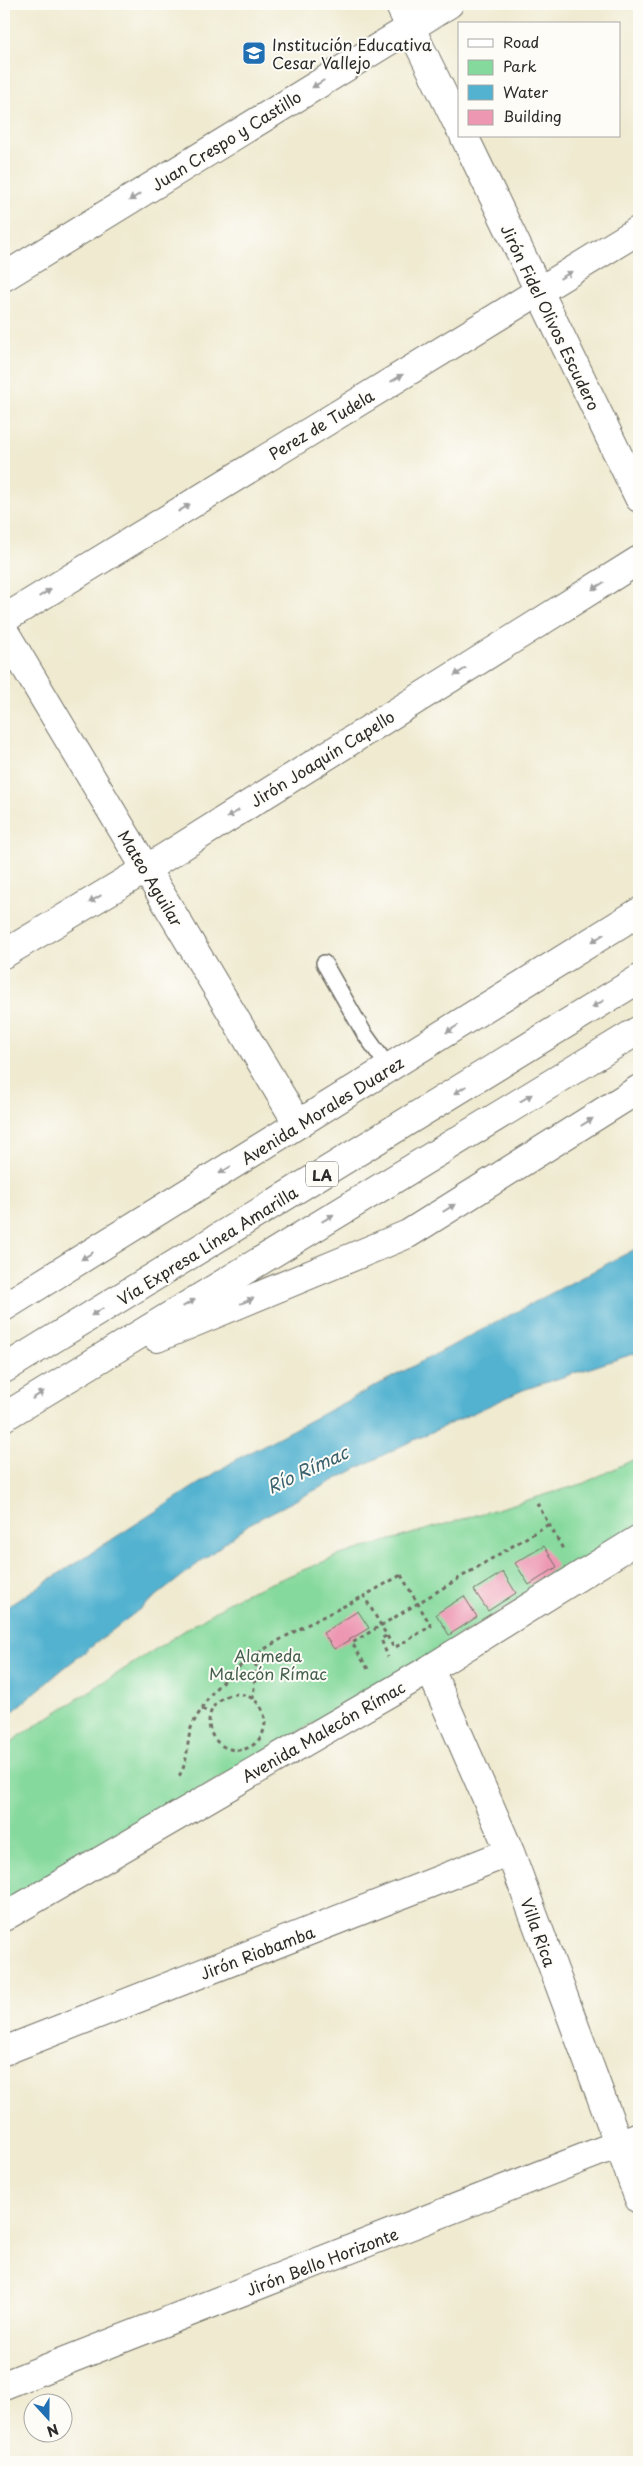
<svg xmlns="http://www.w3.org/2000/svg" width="643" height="2466" font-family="'Playpen Sans',sans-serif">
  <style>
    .green { fill: #85d99c; stroke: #588264 }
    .water { fill: #52b2d0; stroke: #3e6e7e }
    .building { fill: #ed97b3 }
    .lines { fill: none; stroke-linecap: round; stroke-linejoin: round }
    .lane-casing { stroke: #706e65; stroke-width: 18 }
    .street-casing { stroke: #706e65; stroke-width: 30 }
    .secondary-casing { stroke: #706e65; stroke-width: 30 }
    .highway-casing { stroke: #706e65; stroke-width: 30 }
    .path { stroke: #706e65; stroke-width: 3; stroke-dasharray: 4 4; stroke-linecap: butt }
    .lane { stroke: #fff; stroke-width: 15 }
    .street { stroke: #fff; stroke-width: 28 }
    .secondary { stroke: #fff; stroke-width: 28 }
    .highway { stroke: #fff; stroke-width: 28 }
    .oneway { fill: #a0a0a0 }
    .labels { text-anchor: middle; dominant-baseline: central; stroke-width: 4; stroke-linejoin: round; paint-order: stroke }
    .shield { fill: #fdfcf7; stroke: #6a6a68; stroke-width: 1 }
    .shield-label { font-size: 15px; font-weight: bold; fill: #2b2b2b }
    .poi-label { font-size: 16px; fill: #2b2b2b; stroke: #fdfcf7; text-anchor: start }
    .street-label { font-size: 16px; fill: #2b2b2b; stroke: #fdfcf7 }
    .park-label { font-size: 16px; fill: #465f4d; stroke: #fdfcf7 }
    .water-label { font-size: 18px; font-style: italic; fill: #3b616d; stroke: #fdfcf7 }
  </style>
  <rect width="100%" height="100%" fill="#fdfcf7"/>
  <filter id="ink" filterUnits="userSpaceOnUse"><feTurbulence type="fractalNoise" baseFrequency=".02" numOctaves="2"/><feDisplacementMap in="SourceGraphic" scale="10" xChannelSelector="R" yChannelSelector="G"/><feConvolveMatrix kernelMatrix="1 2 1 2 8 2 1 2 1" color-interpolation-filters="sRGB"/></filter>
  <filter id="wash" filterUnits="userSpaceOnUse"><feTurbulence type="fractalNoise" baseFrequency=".0096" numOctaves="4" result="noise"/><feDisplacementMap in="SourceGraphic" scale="20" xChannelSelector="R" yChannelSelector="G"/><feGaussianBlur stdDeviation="1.12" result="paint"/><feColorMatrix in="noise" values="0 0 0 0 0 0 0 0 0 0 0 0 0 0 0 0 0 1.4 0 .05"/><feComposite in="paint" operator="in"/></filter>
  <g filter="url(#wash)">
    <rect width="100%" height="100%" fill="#efead0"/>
    <path class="green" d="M 639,1457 L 639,1526 L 417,1662 L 4,1904 L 4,1748 L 18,1737 L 237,1597 L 340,1555 L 582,1484 Z"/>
    <path class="water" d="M 639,1247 L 639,1352 L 523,1390 L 399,1447 L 249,1524 L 64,1668 L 4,1719 L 4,1609 L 237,1459 Z"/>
    <g id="blocks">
      <path class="building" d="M 544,1546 L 557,1567 L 529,1585 L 515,1563 Z
        M 503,1572 L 516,1593 L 488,1611 L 474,1590 Z
        M 464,1596 L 477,1617 L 449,1635 L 436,1614 Z
        M 358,1611 L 369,1628 L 334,1649 L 323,1633 Z"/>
    </g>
  </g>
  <g filter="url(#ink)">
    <use href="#blocks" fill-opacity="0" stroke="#706e65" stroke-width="1"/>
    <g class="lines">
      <g class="lane-casing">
        <path id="lane" d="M 324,963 L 364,1033 L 389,1068"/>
      </g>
      <g class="street-casing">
        <path id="street" d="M 399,4 L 459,127
          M 464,136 L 639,498
          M 4,277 L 449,4
          M 4,619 L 639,230
          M 4,631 L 298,1124
          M 4,954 L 146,869 L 639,560
          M 430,1669 L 510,1852 L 639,2199
          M 4,1917 L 430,1669 L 639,1539
          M 4,2051 L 510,1852
          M 4,2385 L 639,2136"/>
      </g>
      <g class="secondary-casing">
        <path id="secondary" d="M 4,1307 L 639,912"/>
      </g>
      <g class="highway-casing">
        <path id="highway" d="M 157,1338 L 408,1234 L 639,1089
          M 4,1369 L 639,979
          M 4,1417 L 639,1030"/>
      </g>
      <path class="path" d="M 537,1503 L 563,1549
        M 401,1575 L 431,1626 L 394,1648 L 364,1596 Z
        M 386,1636 L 381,1639 L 388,1657
        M 368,1669 L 352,1643 L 549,1524
        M209 1722a28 28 0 1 1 56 0a28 28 0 1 1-56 0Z
        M 253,1699 L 257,1655
        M 202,1709 L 211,1713
        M 179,1776 C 189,1761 186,1745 191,1728 C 194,1720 200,1712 204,1705 C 230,1658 316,1621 364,1596"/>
      <use href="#lane" class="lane"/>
      <use href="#street" class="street"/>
      <use href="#secondary" class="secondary"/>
      <use href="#highway" class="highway"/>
    </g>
    <defs><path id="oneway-solid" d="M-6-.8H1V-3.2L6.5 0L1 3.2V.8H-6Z" transform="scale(1.25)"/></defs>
    <g class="oneway">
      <use href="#oneway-solid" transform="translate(318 84) rotate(148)"/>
      <use href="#oneway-solid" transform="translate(135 197) rotate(148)"/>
      <use href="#oneway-solid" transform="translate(566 275) rotate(-31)"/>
      <use href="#oneway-solid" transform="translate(397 378) rotate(-31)"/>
      <use href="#oneway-solid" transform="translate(184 508) rotate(-31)"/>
      <use href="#oneway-solid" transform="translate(598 586) rotate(148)"/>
      <use href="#oneway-solid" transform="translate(45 593) rotate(-31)"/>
      <use href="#oneway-solid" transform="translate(460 672) rotate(148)"/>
      <use href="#oneway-solid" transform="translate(233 814) rotate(148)"/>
      <use href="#oneway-solid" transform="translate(95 899) rotate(149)"/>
      <use href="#oneway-solid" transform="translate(598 938) rotate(148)"/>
      <use href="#oneway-solid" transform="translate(598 1004) rotate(148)"/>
      <use href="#oneway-solid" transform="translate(452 1029) rotate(148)"/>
      <use href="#oneway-solid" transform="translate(460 1090) rotate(148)"/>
      <use href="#oneway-solid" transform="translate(526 1098) rotate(-31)"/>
      <use href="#oneway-solid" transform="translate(587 1122) rotate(-32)"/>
      <use href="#oneway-solid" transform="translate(225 1170) rotate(148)"/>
      <use href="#oneway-solid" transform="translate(449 1208) rotate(-32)"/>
      <use href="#oneway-solid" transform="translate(328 1218) rotate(-31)"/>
      <use href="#oneway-solid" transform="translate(87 1256) rotate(148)"/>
      <use href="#oneway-solid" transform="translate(247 1301) rotate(-23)"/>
      <use href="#oneway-solid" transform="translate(189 1303) rotate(-31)"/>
      <use href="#oneway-solid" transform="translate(97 1312) rotate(148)"/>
      <use href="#oneway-solid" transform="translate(38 1395) rotate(-33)"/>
    </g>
  </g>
  <defs>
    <g id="school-square" transform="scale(1.25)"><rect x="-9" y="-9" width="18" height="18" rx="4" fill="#1f6fb2" stroke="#fdfcf7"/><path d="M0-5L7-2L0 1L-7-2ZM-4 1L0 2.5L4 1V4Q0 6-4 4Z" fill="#fff"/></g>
  </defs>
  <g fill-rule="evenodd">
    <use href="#school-square" x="254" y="53"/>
  </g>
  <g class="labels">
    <rect class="shield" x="306" y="1161.5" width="32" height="25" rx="4"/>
    <g class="shield-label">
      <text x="322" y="1174">LA</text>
    </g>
    <g class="poi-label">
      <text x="272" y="44">Institución Educativa<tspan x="272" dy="18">Cesar Vallejo</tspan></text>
    </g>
    <g class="street-label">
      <text transform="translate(226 140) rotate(-32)">Juan Crespo y Castillo</text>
      <text transform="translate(551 317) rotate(64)">Jirón Fidel Olivos Escudero</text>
      <text transform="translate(321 424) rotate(-31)">Perez de Tudela</text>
      <text transform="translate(322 758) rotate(-32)">Jirón Joaquín Capello</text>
      <text transform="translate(151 878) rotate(59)">Mateo Aguilar</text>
      <text transform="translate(322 1110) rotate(-32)">Avenida Morales Duarez</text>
      <text transform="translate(207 1245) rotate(-32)">Vía Expresa Línea Amarilla</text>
      <text transform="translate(323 1731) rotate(-30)">Avenida Malecón Rímac</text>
      <text transform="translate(539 1932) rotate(70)">Villa Rica</text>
      <text transform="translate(257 1952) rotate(-21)">Jirón Riobamba</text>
      <text transform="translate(322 2261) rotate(-21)">Jirón Bello Horizonte</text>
    </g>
    <g class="park-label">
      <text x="268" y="1655">Alameda<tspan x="268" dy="18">Malecón Rímac</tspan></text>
    </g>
    <g class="water-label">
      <text transform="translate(307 1469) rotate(-25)">Río Rímac</text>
    </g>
  </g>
  <rect width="643" height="2466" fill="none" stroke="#fdfcf7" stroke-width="20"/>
  <rect x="458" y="22" width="162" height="115" fill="#fdfcf7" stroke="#a9a8a5"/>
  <rect x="468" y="39" width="25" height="8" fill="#ffffff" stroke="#a9a8a5"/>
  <text x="503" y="48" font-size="15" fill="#2b2b2b">Road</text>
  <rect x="468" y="60" width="25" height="15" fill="#85d99c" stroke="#a9a8a5"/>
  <text x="503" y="72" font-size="15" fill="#2b2b2b">Park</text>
  <rect x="468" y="85" width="25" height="15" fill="#52b2d0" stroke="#a9a8a5"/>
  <text x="503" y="98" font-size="15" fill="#2b2b2b">Water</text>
  <rect x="468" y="110" width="25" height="15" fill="#ed97b3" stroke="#a9a8a5"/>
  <text x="503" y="122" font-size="15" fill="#2b2b2b">Building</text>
  <g transform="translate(48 2418) rotate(159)"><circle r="24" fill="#fdfcf7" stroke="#a9a8a5"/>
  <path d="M0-4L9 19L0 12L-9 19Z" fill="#1f6fb2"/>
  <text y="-8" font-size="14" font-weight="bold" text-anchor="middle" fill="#2b2b2b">N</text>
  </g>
</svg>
